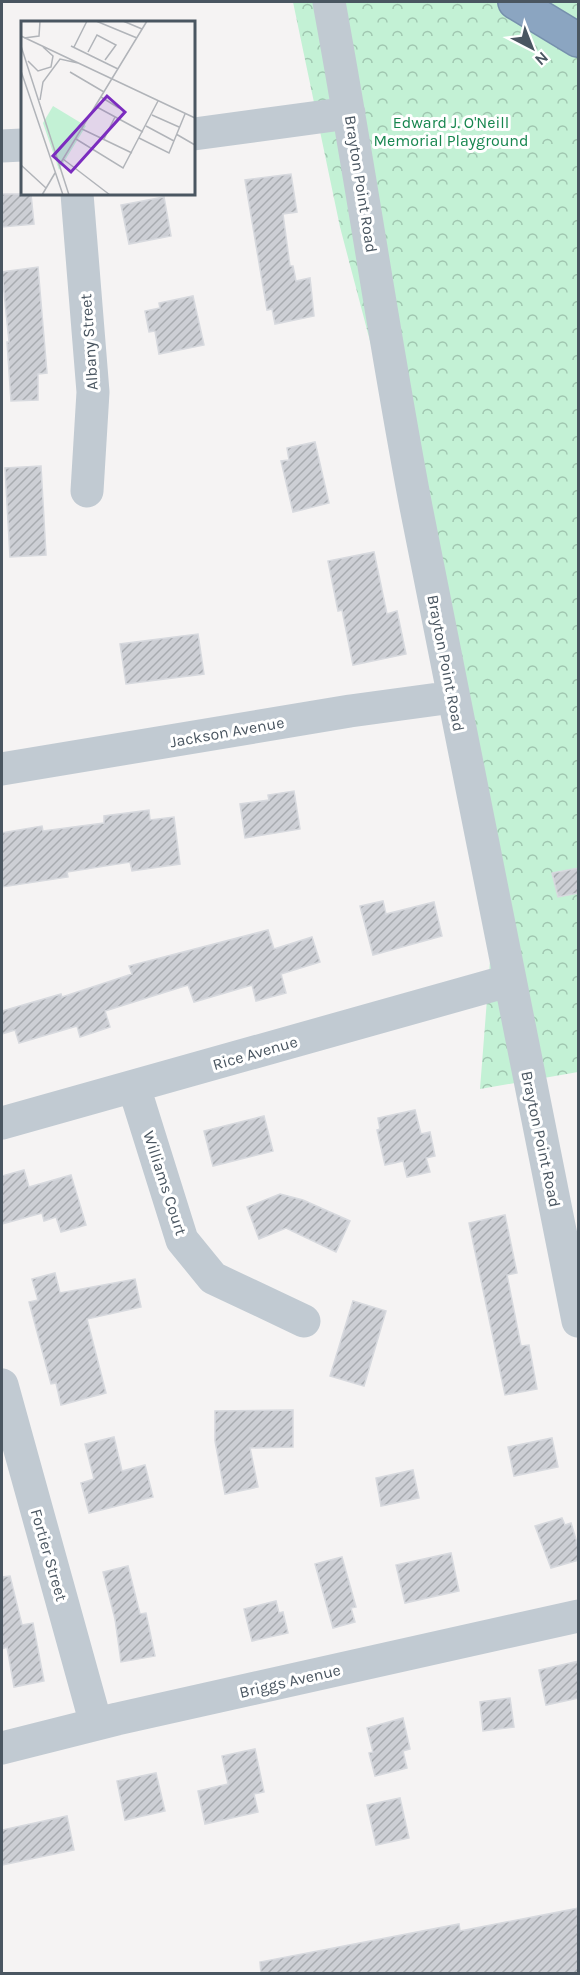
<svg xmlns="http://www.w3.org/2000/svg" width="580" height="1975" font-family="Karla,sans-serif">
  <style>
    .forest { fill: url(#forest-crowns) }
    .building { fill: url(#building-hatch); stroke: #d7d9de; stroke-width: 1.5 }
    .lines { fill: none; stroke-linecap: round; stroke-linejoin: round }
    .highway-casing { stroke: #7690ad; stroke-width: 36 }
    .minor { stroke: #c1cad2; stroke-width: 33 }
    .highway { stroke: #8ba5c1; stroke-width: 33 }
    .labels { text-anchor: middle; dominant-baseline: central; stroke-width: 6; stroke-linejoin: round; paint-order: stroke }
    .park-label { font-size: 16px; fill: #17864f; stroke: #fff }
    .street-label { font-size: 16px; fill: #4a5661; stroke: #fff }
    .inset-road { fill: none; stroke: #b1b4b9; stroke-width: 1.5 }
    .view { fill: #7b2cbf; fill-opacity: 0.15; stroke: #7b2cbf; stroke-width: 3 }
    .inset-edge { fill: none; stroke: #4a5661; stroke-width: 3 }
  </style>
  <defs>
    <pattern id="forest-crowns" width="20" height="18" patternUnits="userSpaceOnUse" patternTransform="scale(1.5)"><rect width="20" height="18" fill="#c3f1d5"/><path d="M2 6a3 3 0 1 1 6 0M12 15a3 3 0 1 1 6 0" fill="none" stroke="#a0c6b0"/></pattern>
    <pattern id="building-hatch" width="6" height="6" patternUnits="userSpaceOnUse" patternTransform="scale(1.5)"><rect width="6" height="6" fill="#cdcfd5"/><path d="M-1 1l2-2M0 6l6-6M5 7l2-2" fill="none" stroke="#a8abb0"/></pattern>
  </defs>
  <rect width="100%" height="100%" fill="#f5f3f3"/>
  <path class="forest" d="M 293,2 L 578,2 L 578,1072 L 480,1089 L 496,884 L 446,630 L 340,227 Z"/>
  <path class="building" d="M 291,174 L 297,212 L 283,214 L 290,266 L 293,266 L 296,281 L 310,278 L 314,316 L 275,324 L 272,309 L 267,310 L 245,180 Z
    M 2,194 L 31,194 L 34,224 L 2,227 Z
    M 164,197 L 171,236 L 129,244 L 121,205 Z
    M 38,267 L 47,373 L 38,374 L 38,400 L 11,401 L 7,342 L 9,342 L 2,272 Z
    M 193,296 L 204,345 L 159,354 L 155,331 L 149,332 L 145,311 L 160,308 L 159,303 Z
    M 315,442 L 329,503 L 293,512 L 281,461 L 289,460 L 287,448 Z
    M 41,466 L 46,555 L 10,557 L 5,468 Z
    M 374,552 L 387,614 L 397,611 L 406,654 L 353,665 L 342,610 L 338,611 L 328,561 Z
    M 198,634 L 204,674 L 126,684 L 120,644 Z
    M 294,791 L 300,829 L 245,838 L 240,804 L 269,800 L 268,795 Z
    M 149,810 L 150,820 L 174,817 L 180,864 L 132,871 L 130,862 L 67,872 L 68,877 L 2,887 L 2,833 L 42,826 L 43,831 L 104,823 L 104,816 Z
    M 579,868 L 579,893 L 558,897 L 552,873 Z
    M 383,901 L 386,914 L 434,902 L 442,936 L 373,955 L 360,906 Z
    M 268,930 L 274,949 L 312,937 L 320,962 L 281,974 L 286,993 L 256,1001 L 252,985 L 194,1002 L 188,985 L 105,1011 L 110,1027 L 80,1037 L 77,1026 L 19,1043 L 15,1030 L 2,1034 L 2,1011 L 61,994 L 62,997 L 132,974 L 129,966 Z
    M 415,1110 L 421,1134 L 430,1132 L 435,1156 L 426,1158 L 430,1172 L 407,1177 L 403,1161 L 385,1165 L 377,1130 L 380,1129 L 378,1118 Z
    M 264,1116 L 273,1151 L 213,1166 L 204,1131 Z
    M 24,1170 L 29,1187 L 71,1175 L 86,1225 L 61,1232 L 56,1217 L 44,1221 L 42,1213 L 2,1224 L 2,1176 Z
    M 280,1194 L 303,1200 L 350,1221 L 336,1252 L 286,1228 L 259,1239 L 247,1207 Z
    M 505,1215 L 517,1273 L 507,1275 L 521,1346 L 529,1345 L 537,1389 L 505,1395 L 469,1223 Z
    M 55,1273 L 60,1293 L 135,1279 L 141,1307 L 87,1319 L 106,1393 L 61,1405 L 56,1383 L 51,1384 L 29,1302 L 38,1300 L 32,1279 Z
    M 353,1301 L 386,1311 L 364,1386 L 330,1376 Z
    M 293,1410 L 293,1447 L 250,1448 L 258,1487 L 225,1494 L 215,1441 L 215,1411 Z
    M 114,1437 L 122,1471 L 145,1465 L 153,1497 L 89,1513 L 81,1483 L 94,1479 L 85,1444 Z
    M 552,1438 L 558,1467 L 514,1476 L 508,1447 Z
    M 413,1470 L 419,1498 L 381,1506 L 376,1478 Z
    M 562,1518 L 565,1525 L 571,1523 L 579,1549 L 579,1560 L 551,1568 L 535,1526 Z
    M 451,1553 L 459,1591 L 405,1603 L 396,1565 Z
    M 342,1557 L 356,1607 L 351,1608 L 355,1622 L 333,1628 L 315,1564 Z
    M 128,1566 L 140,1614 L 146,1613 L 155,1656 L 121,1662 L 115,1619 L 103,1572 Z
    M 10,1576 L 22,1625 L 33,1623 L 44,1681 L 14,1687 L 7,1647 L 2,1649 L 2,1577 Z
    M 276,1601 L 279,1613 L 283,1612 L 288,1633 L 252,1641 L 244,1609 Z
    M 579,1661 L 579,1698 L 546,1705 L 539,1670 Z
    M 510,1698 L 514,1727 L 483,1731 L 480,1702 Z
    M 403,1718 L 410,1749 L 403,1751 L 407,1768 L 375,1776 L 369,1753 L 373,1752 L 367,1728 Z
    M 255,1749 L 264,1792 L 254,1794 L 258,1812 L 205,1824 L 198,1791 L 228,1784 L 222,1756 Z
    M 156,1773 L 165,1811 L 125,1820 L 117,1781 Z
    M 400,1798 L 409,1838 L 376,1845 L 367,1805 Z
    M 67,1816 L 74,1850 L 2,1865 L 2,1830 Z
    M 579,1908 L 579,1974 L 261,1974 L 260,1962 L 459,1924 L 460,1931 Z"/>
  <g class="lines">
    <g class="highway-casing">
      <path id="highway" d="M 515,2 L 578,40"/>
    </g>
    <path class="minor" d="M 329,2 C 360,170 384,339 416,507 C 468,779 525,1050 578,1321
      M 194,134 L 349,113
      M 2,146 L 22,145
      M 77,194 L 93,392 L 87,491
      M 2,769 L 350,711 L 453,697
      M 134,1087 L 182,1240 L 213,1278 L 304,1321
      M 2,1123 L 508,981
      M 2,1385 L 96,1724
      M 2,1748 L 117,1719 L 578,1616"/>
    <use href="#highway" class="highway"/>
  </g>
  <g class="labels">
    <g class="park-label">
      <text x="451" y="122">Edward J. O'Neill<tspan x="451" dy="18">Memorial Playground</tspan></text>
    </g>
    <g class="street-label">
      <text transform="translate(361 184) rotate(81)">Brayton Point Road</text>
      <text transform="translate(89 342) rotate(-94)">Albany Street</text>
      <text transform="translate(446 663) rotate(79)">Brayton Point Road</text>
      <text transform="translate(227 732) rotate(-10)">Jackson Avenue</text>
      <text transform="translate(255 1053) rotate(-16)">Rice Avenue</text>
      <text transform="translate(541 1139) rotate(78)">Brayton Point Road</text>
      <text transform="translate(165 1183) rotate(72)">Williams Court</text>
      <text transform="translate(49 1555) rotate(74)">Fortier Street</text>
      <text transform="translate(290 1681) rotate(-13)">Briggs Avenue</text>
    </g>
  </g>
  <g transform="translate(21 21)">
    <rect width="174" height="174" fill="#f5f3f3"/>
    <path d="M 32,85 L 65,105 L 38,149 L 22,102 Z" fill="#c3f1d5"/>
    <path class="inset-road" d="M 75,0 L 116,17M 102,0 L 121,8M 0,15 L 174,97M 3,17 L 18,15 L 19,0M 0,25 L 48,174M 50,25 L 97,48M 53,26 L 66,0M 67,31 L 76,14 L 95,24 L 84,39M 7,40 L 17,50 L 30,46 L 32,35 L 22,26M 0,50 L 42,174M 49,51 L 83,71M 80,76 L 98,87M 19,79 L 22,61 L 39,38 L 57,42M 74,85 L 122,111M 131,94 L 158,106M 125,105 L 153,120M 61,108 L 111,132M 155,113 L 174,124M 118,117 L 148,132 L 164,93M 55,118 L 102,147 L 137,80M 83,118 L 94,96M 42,138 L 89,174M 39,143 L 126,0M 0,144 L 25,167M 21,174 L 34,152"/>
    <path class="view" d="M 86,75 L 104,91 L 50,151 L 32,135 Z"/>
    <rect width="174" height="174" class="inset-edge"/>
  </g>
  <rect width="580" height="1975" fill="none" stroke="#4a5661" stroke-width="6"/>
  <g transform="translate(532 48) rotate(138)" stroke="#ffffff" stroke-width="4.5" paint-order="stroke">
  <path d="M0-4.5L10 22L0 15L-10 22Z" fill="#4a5661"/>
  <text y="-9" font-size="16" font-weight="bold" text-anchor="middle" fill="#4a5661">N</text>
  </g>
</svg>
